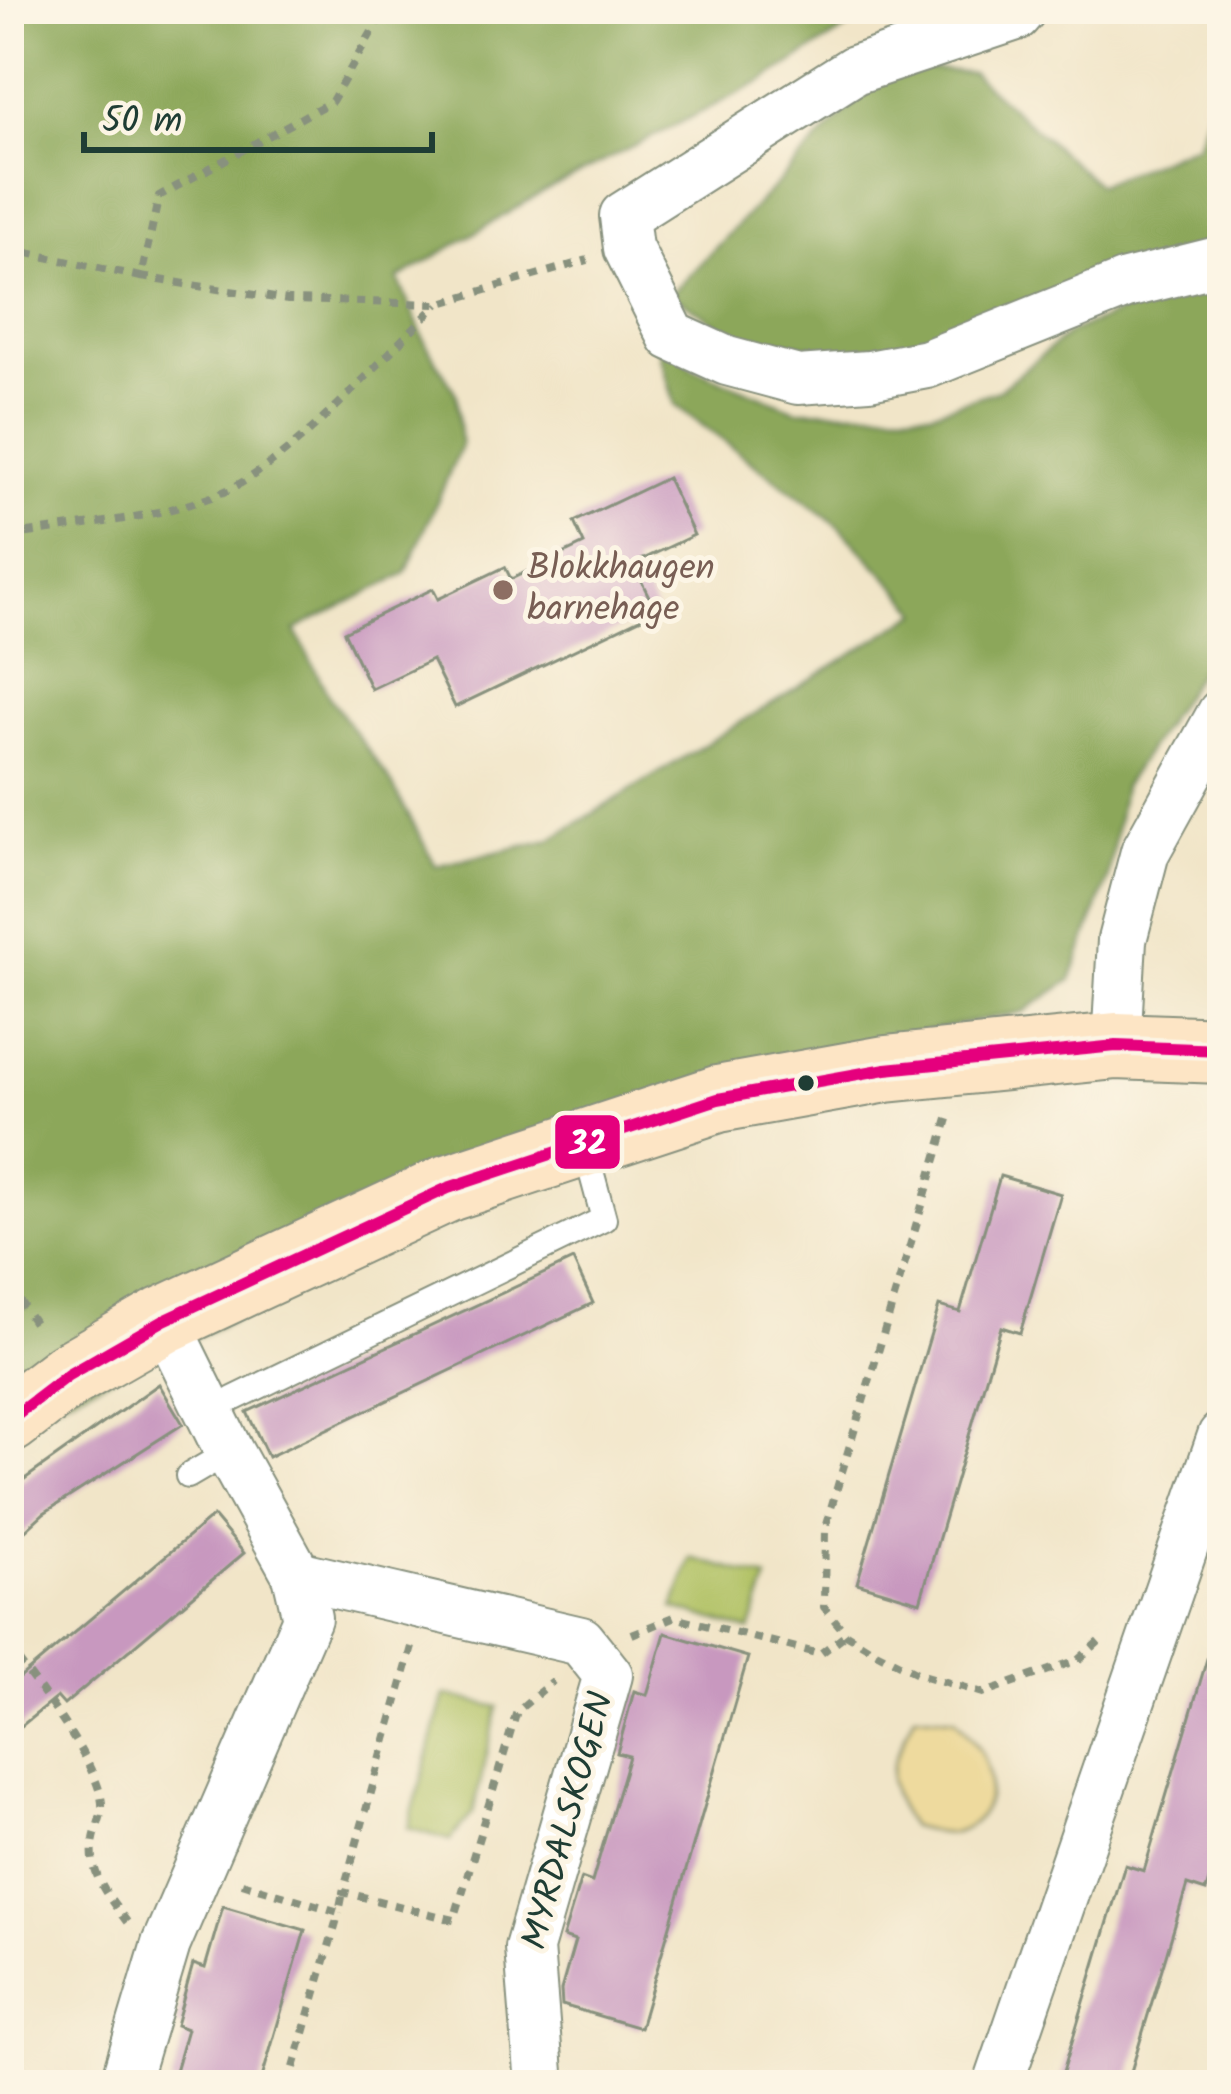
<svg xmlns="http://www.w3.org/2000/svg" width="1231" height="2094" font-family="Kalam,sans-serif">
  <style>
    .green { fill: #b0c164; stroke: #687f4c; stroke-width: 3 }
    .forest { fill: #8ca75a; stroke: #567247; stroke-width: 3 }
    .sand { fill: #eeda9e; stroke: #868c69; stroke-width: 3 }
    .building { fill: #c898bf }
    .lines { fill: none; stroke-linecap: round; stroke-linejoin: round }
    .lane-casing { stroke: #88917e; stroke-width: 28 }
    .street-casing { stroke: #88917e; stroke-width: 52 }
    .secondary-casing { stroke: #88917e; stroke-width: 70 }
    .path { stroke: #88917e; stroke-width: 8; stroke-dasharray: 9 9; stroke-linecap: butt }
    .lane { stroke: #fff; stroke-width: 24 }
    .street { stroke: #fff; stroke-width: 48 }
    .secondary { stroke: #fde5c5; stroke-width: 66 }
    .bus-1-casing { stroke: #fcf5e5; stroke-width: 21 }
    .bus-1 { stroke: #e5007d; stroke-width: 12 }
    .education-dot { fill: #8d6e63; stroke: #fcf5e5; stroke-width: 4.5 }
    .bus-dot { fill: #1f3d34; stroke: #fcf5e5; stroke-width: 4.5 }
    .labels { text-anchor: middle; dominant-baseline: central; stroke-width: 10; stroke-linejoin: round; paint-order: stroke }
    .education-label { font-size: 36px; fill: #785e54; stroke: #fcf5e5; text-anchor: start }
    .street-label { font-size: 36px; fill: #1f3d34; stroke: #fcf5e5 }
    .line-badge { stroke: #fcf5e5; stroke-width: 4.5 }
    .badge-label { font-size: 33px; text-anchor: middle; font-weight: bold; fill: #fff }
  </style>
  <rect width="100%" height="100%" fill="#fcf5e5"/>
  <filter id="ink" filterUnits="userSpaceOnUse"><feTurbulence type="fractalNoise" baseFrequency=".00833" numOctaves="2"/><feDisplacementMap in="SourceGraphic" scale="24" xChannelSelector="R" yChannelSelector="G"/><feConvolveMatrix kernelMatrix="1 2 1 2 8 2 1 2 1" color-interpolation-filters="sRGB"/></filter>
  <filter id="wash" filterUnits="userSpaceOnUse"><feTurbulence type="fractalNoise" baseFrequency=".004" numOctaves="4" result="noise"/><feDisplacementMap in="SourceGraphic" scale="48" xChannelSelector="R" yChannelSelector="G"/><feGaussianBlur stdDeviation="2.7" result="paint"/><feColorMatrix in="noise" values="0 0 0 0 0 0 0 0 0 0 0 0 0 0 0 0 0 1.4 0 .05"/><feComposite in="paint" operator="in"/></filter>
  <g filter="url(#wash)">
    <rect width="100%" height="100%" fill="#f1e5c8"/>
    <path class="green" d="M 691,1558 L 768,1579 L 750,1631 L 674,1608 Z
      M 445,1695 L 498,1707 L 473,1813 L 450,1840 L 408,1828 Z"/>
    <path class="forest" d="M 9,9 L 848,9 L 856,23 L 763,81 L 543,192 L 398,279 L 425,342 L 456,394 L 461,446 L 406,573 L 295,630 L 329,697 L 389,779 L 436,866 L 550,840 L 920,612 L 839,526 L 675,405 L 649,315 L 692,368 L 796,410 L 931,412 L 999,390 L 1070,332 L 1202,281 L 1222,281 L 1222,637 L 1123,787 L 1108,878 L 1071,980 L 1023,1012 L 792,1057 L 9,1425 Z
      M 891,65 L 972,73 L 1098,185 L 1197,144 L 1222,71 L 1222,243 L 873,356 L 736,336 L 671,294 Z"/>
    <path class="sand" d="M 915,1714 L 955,1718 C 965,1730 977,1743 983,1757 C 997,1789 988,1825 950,1833 C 939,1835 922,1829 911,1827 C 877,1778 893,1764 915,1714 Z"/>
    <g id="blocks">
      <path class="building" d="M 667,478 L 694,535 L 633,564 L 656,611 L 455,707 L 432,660 L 371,689 L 344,632 L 433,589 L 438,599 L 505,567 L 511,579 L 584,544 L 574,522 Z
        M 1000,1176 L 1061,1194 L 1020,1333 L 1001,1327 L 920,1602 L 857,1583 L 939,1306 L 960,1312 Z
        M 573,1260 L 593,1303 L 268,1457 L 247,1412 Z
        M 159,1384 L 183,1424 L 44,1513 L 9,1545 L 9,1490 Z
        M 213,1516 L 244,1553 L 64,1705 L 57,1697 L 9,1736 L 9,1687 Z
        M 665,1633 L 748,1657 L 640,2028 L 562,2005 L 561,1990 L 575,1941 L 563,1937 L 581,1878 L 592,1882 L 629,1756 L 617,1753 L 634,1691 L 647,1695 Z
        M 1212,1642 L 1222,1643 L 1222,1837 L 1206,1891 L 1187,1885 L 1127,2085 L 1059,2085 L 1125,1865 L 1144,1871 Z
        M 223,1906 L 305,1930 L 260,2085 L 171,2085 L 187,2029 L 176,2025 L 193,1964 L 205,1968 Z"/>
    </g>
  </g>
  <g filter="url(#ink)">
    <use href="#blocks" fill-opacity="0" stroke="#88917e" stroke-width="3"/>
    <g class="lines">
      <g class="lane-casing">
        <path id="lane" d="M 233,1399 L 604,1219 L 584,1145
          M 188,1476 L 229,1452"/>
      </g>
      <g class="street-casing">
        <path id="street" d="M 1022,9 L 1016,16 L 854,70 L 624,216 L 628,248 L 672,336 L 727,361 L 798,380 L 869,375 L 927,364 L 1126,284 L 1222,260
          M 1116,1046 L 1122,940 L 1145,852 L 1222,713
          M 297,1575 L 581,1641 L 608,1675 L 529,1948 L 540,2085
          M 124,2085 L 166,1944 L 307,1618 L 297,1575 L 229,1452 L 164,1320
          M 998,2085 L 1222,1436"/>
      </g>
      <g class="secondary-casing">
        <path id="secondary" d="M 9,1420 L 68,1375 L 164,1320 L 448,1188 L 718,1099 L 886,1069 L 1116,1046 L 1222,1050"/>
      </g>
      <path class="path" d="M 9,249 L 141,277 L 159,196 L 332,101 L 385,9
        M 141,277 L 288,300 L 438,304 L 588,260
        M 9,536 C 76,525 183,517 241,483 C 310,442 379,361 438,304
        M 948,1119 L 825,1528 L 824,1607 L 846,1634 L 876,1652 L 919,1674 L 983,1693 L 1078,1660 L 1103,1638
        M 9,1285 L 38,1329
        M 632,1634 L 674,1617 L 820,1654 L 846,1634
        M 412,1647 L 343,1892 L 454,1920 L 517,1711 L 553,1681
        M 18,1660 C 42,1691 98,1765 102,1803 C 103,1814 96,1828 94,1839 C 87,1873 108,1896 127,1922
        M 242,1883 L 339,1912 L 343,1892
        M 289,2085 L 339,1912"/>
      <use href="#lane" class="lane"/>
      <use href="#street" class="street"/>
      <use href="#secondary" class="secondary"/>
      <g class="bus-1-casing">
        <path id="bus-1" d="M 9,1420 L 68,1375 L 164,1320 L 448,1188 L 718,1099 L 886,1069 L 1116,1046 L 1222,1050"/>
      </g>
      <use href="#bus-1" class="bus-1"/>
    </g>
  </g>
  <circle class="education-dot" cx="503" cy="590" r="12"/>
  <circle class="bus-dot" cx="806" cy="1083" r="10"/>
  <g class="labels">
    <g class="education-label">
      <text x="527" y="569">Blokkhaugen<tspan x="527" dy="41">barnehage</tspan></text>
    </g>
    <g class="street-label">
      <text transform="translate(569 1821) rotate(-75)">MYRDALSKOGEN</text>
    </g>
  </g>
  <rect class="line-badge" x="553" y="1113" width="69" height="58" rx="12" fill="#e5007d"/>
  <g class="badge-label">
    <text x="588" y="1154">32</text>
  </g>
  <rect width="1231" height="2094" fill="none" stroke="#fcf5e5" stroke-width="48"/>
  <path d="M84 132v18h348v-18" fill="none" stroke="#1f3d34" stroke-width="6"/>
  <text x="102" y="132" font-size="36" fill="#1f3d34" stroke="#fcf5e5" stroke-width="9" paint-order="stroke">50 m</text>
</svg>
